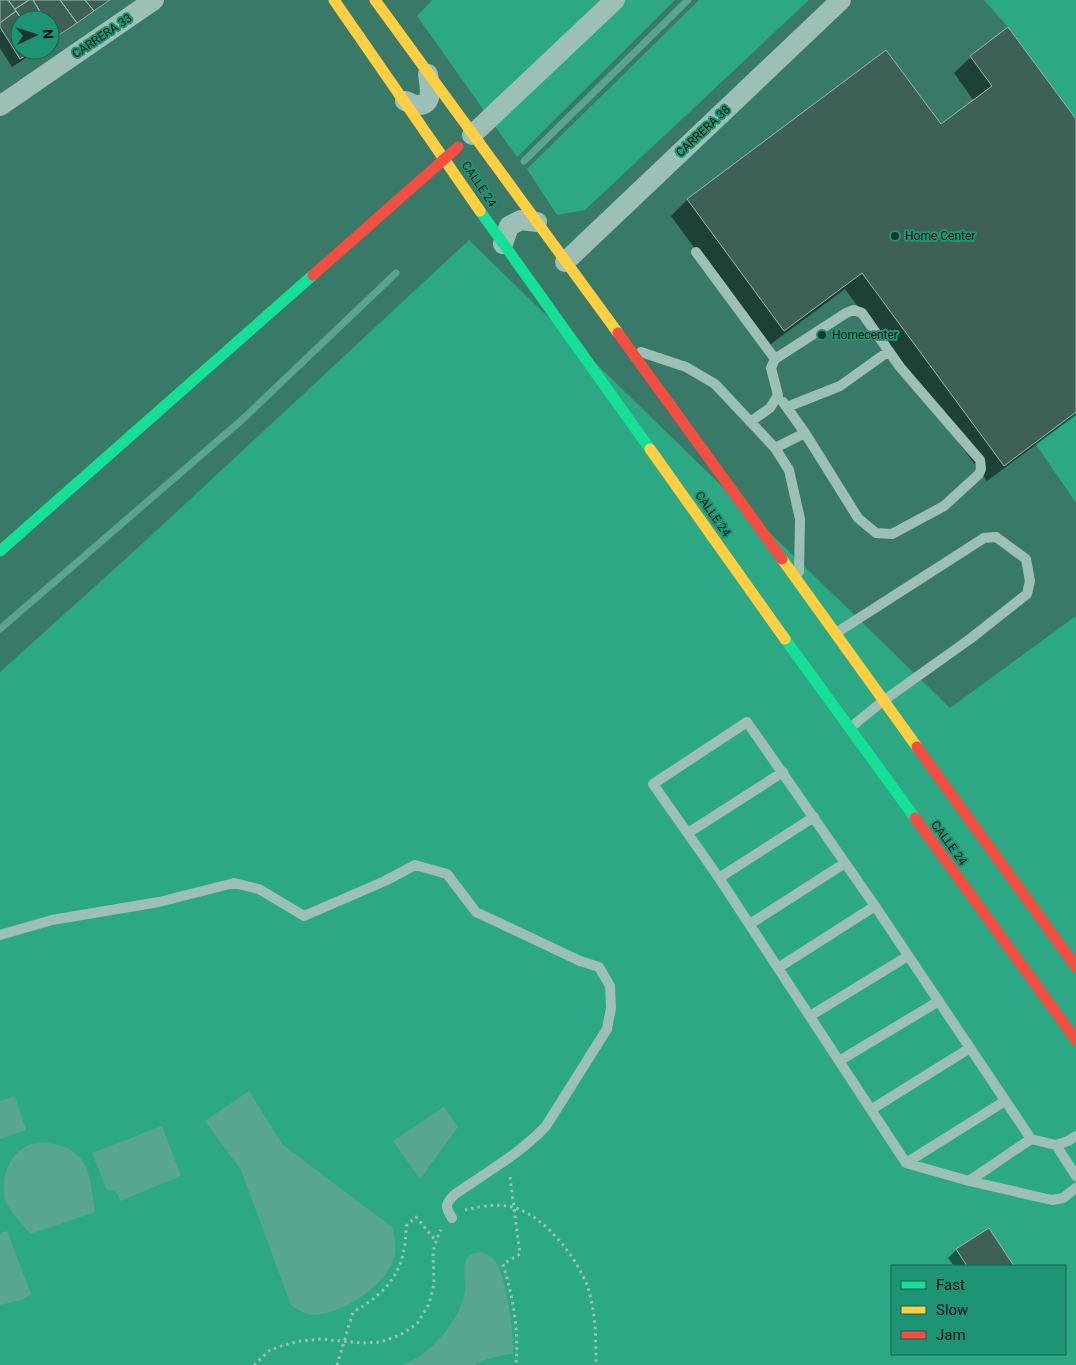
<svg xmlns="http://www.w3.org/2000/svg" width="1076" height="1365" font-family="Roboto,sans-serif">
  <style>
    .green { fill: #2ca884; fill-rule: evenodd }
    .water { fill: #58a690 }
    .shadow { fill: #0007 }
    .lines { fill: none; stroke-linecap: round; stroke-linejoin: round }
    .stream { stroke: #58a690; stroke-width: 7 }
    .building { fill: #3e6056; stroke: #96b9b0 }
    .path { stroke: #9dc0b6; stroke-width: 3; stroke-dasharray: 2.5 4; stroke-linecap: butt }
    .lane { stroke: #9dc0b6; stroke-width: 10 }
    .street { stroke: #9dc0b6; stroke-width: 20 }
    .fast { stroke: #16e098; stroke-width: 11 }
    .slow { stroke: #ffcf43; stroke-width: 11 }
    .jam { stroke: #f24e42; stroke-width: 11 }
    .poi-dot { fill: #1f352f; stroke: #1d9474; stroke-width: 2 }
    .labels { text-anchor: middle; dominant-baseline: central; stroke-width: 4; stroke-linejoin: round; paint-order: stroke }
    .street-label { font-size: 12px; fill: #111; stroke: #1d9474 }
    .poi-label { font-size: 12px; fill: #111; stroke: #1d9474; text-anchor: start }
  </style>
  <rect width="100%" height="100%" fill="#387967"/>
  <path class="green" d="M 432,0 L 675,0 L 517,157 L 417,16 Z
    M 699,0 L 809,0 L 585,210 L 557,215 L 527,169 Z
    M 984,0 L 1076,0 L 1076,119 L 1008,27 Z
    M 469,240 L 950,708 L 1076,616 L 1076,1365 L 0,1365 L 0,672 L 142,544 ZM 892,1266 L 1065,1266 L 1065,1354 L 892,1354 Z
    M 1076,412 L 1076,503 L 1035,443 Z"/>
  <path class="water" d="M 249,1091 L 283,1145 L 392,1227 C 395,1237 397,1248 394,1258 C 386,1286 337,1319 308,1314 C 301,1312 297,1309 291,1305 L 241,1170 L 205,1121 Z
    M 15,1096 L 26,1130 L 0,1139 L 0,1101 Z
    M 444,1107 L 458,1127 L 420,1179 L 393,1141 Z
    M 162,1126 L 181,1176 L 120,1201 L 119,1196 L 115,1191 L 107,1190 L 92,1153 Z
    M 46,1143 C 90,1147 90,1176 95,1212 L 31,1234 C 21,1224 11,1213 5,1200 C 0,1181 8,1155 27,1146 C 32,1143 40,1143 46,1143 Z
    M 7,1231 L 31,1294 L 22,1300 L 0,1305 L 0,1233 Z
    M 482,1252 C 488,1255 494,1258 497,1264 C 500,1270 502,1277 504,1283 C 510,1307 513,1330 513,1354 C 499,1355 487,1358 475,1365 L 400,1365 C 428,1359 460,1320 465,1292 C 466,1282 462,1268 466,1260 C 469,1253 475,1253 482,1252 Z"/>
  <path class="shadow" d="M 0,0 L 111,0 L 50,42 L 50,20 L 20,20 L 20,50 L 38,50 L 12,67 L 0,48 Z
    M 1008,29 L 1076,121 L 1076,415 L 987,481 L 845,289 L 767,347 L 671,216 L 688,199 L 940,125 L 974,101 L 954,73 L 971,57 Z
    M 988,1230 L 1012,1266 L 954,1266 L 948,1258 L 956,1250 Z"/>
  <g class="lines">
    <path class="stream" d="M 524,161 L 688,0
      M 0,629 L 244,418 L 396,273"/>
  </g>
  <path class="building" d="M 0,0 L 8,0 L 16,11 L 0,23 Z
    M 8,0 L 29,0 L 15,9 Z
    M 29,0 L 33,0 L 45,20 L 22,20 L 15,9 Z
    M 33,0 L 60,0 L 77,23 L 56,37 L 50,28 L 50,20 L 45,20 Z
    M 60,0 L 85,0 L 94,11 L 77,23 Z
    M 85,0 L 110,0 L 94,11 Z
    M 16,11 L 22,20 L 20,20 L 20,50 L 35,50 L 20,59 L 0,27 L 0,23 Z
    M 1008,27 L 1076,119 L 1076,412 L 1004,466 L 862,273 L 784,331 L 687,199 L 886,50 L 941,124 L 992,86 L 970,56 Z
    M 989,1228 L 1014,1266 L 967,1266 L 956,1249 Z"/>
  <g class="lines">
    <path class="path" d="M 510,1177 L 520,1254 L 503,1264 C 513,1297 519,1330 516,1365
      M 465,1210 C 478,1207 493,1204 507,1206 C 542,1211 577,1257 588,1288 C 596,1313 596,1340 596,1365
      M 254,1365 L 270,1350 L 284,1345 L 301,1341 L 321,1339 L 363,1343 L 381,1342 L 400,1335 L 417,1324 L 429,1304 L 434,1284 L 433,1252 L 437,1238 L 441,1230
      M 337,1365 L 353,1312 C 390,1291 406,1269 406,1226 L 416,1217 L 436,1241"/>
    <path class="lane" d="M 696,252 L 775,359
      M 641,352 L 686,367 L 715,384 L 775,448 L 789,470 L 800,519 L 799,572
      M 783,402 L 805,433
      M 787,407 L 840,386 L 889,351
      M 750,422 L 770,408 L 778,395 L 771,368 L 775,359 L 846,313 L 854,310 L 862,313 L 900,367 L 980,460 L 981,469 L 979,474 L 944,506 L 892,534 L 876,533 L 858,518 L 805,433 L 775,448
      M 836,633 L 984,538 L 996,537 L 1026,559 L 1030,581 L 1027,594 L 970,639 L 883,701 L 850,728
      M 688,833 L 783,772
      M 719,878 L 814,817
      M 750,924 L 845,863
      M 0,935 L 52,920 L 159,902 L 234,883 L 259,889 L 304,916 L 385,881 L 415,865 L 447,874 L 476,912 L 580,961 L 599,967 L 610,986 L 611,1008 L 607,1029 L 546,1126 C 520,1154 485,1173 454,1195 C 445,1204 445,1207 452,1218
      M 778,968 L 875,906
      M 810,1016 L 908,956
      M 839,1061 L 939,1001
      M 872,1109 L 970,1048
      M 1076,1136 L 1068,1141 L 1056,1145 L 1031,1139 L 875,906 L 747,722 L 653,784 L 719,878 L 906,1163 L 969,1181 L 1052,1200 L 1063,1198 L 1076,1188
      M 1056,1145 L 1076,1176
      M 906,1163 L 1005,1101
      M 969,1181 L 1031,1139"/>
    <path class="street" d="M 405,101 C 409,102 414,105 418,105 C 435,106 429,83 428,74
      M 0,106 L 154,0
      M 472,135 L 615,0
      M 503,244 L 509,226 L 521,220 L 537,222
      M 565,262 L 841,0"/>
    <path class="fast" d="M 480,211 L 650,449
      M 0,551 L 313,275
      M 785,639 L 915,818"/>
    <path class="slow" d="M 334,0 L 480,211
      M 375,0 L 618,333
      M 650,449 L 785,639
      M 782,559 L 917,747"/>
    <path class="jam" d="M 313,275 L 458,147
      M 618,333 L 782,559
      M 917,747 L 1076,967
      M 915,818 L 1076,1040"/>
  </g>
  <g class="poi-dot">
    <circle cx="895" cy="236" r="5"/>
    <circle cx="822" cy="335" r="5"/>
  </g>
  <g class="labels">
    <g class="street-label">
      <text transform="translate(102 36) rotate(-34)">CARRERA 33</text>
      <text transform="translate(703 131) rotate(-43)">CARRERA 38</text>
      <text transform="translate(479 184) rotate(56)">CALLE 24</text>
      <text transform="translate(713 514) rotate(55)">CALLE 24</text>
      <text transform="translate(949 843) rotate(54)">CALLE 24</text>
    </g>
    <g class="poi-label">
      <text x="905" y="236">Home Center</text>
      <text x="832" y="335">Homecenter</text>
    </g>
  </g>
  <rect x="891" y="1265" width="175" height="90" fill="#1d9474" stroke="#18604c"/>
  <rect x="901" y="1281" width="25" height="8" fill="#16e098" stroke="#18604c"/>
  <text x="936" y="1290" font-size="15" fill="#111111">Fast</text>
  <rect x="901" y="1306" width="25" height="8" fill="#ffcf43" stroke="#18604c"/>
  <text x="936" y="1315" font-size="15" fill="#111111">Slow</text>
  <rect x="901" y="1331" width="25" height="8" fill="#f24e42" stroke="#18604c"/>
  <text x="936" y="1340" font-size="15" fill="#111111">Jam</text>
  <g transform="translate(35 35) rotate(86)"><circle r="24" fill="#1d9474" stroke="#18604c"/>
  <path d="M0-4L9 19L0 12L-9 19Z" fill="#1f352f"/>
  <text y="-8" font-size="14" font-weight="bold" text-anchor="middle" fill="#111111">N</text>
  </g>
</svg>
